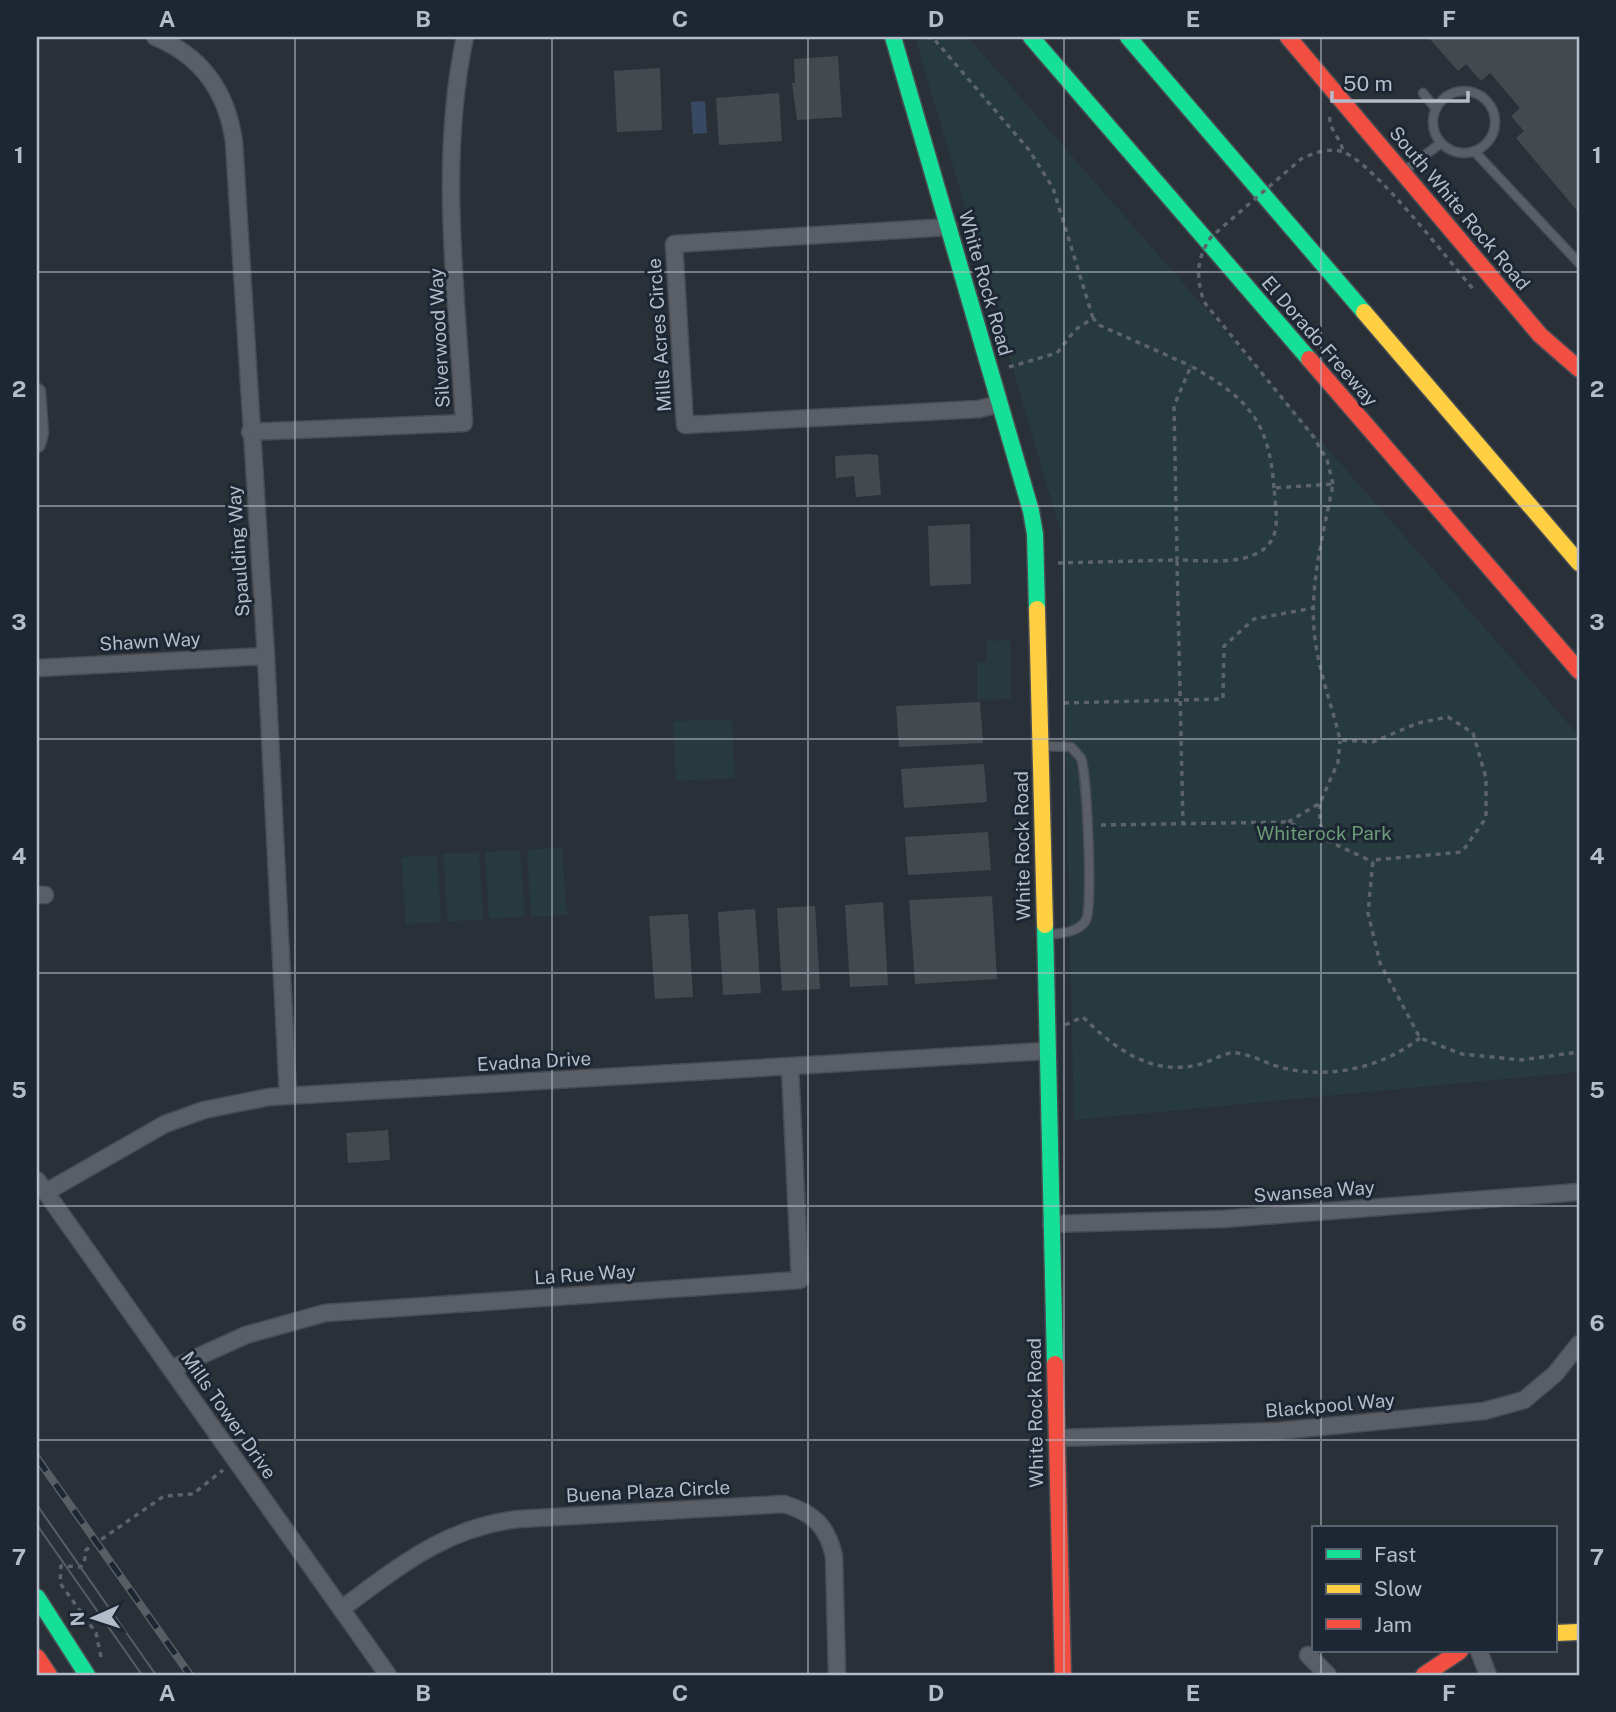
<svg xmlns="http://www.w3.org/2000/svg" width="1616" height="1712" font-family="'Public Sans',sans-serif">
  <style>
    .green { fill: #273a3e }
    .water { fill: #384963 }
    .building { fill: #444950 }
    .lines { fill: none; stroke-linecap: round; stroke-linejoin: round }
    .lane-casing { stroke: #484c53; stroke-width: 11 }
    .street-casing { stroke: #484c53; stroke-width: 19 }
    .fast-casing { stroke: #484c53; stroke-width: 19 }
    .slow-casing { stroke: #484c53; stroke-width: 19 }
    .jam-casing { stroke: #484c53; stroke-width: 19 }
    .path { stroke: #5d636a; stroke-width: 3.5; stroke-dasharray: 5 5; stroke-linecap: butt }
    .lane { stroke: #5a5e66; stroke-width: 8 }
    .street { stroke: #5a5e66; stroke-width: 16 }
    .fast { stroke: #16e098; stroke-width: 16 }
    .slow { stroke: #ffcf43; stroke-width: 16 }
    .jam { stroke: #f24e42; stroke-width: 16 }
    .tram { stroke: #595d64; stroke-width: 2 }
    .rail-casing { stroke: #595d64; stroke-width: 8 }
    .rail { stroke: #1d2633; stroke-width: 5; stroke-dasharray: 16; stroke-linecap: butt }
    .path-bridge { stroke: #5d636a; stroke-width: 3.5; stroke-dasharray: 5 5; stroke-linecap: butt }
    .grid { fill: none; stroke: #b4bcc9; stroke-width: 2; stroke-opacity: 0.55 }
    .labels { text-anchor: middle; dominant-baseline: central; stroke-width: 6; stroke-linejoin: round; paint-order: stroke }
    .street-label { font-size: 19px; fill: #b4bcc9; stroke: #1d2633 }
    .park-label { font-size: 19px; fill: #6b9a76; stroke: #1d2633 }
    .neatline { fill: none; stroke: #b4bcc9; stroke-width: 2.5 }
    .grid-label { font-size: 23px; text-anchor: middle; font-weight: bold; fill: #b4bcc9 }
  </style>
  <rect width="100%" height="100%" fill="#2a3038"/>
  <path class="green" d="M 915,37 L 968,37 L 1579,736 L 1579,1072 L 1074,1120 L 1061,533 Z
    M 1010,640 L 1011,699 L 977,700 L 977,662 L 987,662 L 986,641 Z
    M 732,719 L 735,778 L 676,781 L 673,721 Z
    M 562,847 L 567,915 L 531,917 L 527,850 Z
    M 520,850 L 525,917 L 489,919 L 485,852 Z
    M 479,852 L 483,919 L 448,922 L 443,854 Z
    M 437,855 L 441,922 L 406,924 L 401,857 Z"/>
  <path class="water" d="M 705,101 L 707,133 L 693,134 L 691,102 Z"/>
  <path class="building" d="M 1428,37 L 1579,37 L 1579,213 L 1516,138 L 1524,131 L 1511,116 L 1520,108 L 1490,73 L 1481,81 L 1466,64 L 1458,71 Z
    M 838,56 L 842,117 L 797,120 L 792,83 L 795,83 L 794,59 Z
    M 660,68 L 662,130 L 617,132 L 614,71 Z
    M 779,93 L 782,141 L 719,145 L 716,98 Z
    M 869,454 L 878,455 L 881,495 L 856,497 L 854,476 L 836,478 L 835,456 Z
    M 970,524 L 971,584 L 930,586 L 928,526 Z
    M 980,702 L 983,743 L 899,747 L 896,706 Z
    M 984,764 L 987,802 L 904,808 L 901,769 Z
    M 988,832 L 991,870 L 908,875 L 905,837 Z
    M 992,896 L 997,979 L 915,984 L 909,900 Z
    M 883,902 L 888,985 L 850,987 L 845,905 Z
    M 815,906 L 820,989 L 782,991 L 777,908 Z
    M 755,909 L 761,993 L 723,995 L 718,912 Z
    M 688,914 L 693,997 L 655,999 L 649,916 Z
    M 388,1130 L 390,1160 L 348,1163 L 346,1133 Z"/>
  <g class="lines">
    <g class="lane-casing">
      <path id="lane" d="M1433 122a31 31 0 1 1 62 0a31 31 0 1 1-62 0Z
        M 1423,93 L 1436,109
        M 1474,151 L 1579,263
        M 1404,171 L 1441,143
        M 1042,746 L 1071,747 L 1081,758 C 1087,776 1093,905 1086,920 C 1079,933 1060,933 1047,935"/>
    </g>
    <g class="street-casing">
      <path id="street" d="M 155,37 C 202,56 227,92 234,142 L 266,656 L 288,1096
        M 949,227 L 674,244 L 685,425 L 979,409 L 999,404
        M 37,392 L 40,433 L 37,444
        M 250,432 L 464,423 C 457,295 438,163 465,37
        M 37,668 L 266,656
        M 37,895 L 45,895
        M 37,1180 L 388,1675
        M 46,1192 L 165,1124 L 204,1110 L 269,1097 L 1045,1051
        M 1051,1224 L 1223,1219 L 1579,1192
        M 171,1369 L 246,1335 L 325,1313 L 800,1280 L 790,1067
        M 1057,1438 L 1279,1431 L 1484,1411 L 1524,1400 L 1555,1374 L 1579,1344
        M 341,1609 C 399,1567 445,1527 519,1519 L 784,1504 C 814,1513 827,1526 834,1556 L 837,1675
        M 1479,1651 L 1488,1675
        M 1308,1655 L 1328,1675"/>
    </g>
    <g class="fast-casing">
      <path id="fast" d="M 893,37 L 1031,511 L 1035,534 L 1037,609
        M 1031,37 L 1309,359
        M 1128,37 L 1364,312
        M 1045,925 L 1055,1364
        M 37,1597 L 87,1675"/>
    </g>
    <g class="slow-casing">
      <path id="slow" d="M 1364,312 L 1579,563
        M 1037,609 L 1045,925
        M 1555,1633 L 1579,1632"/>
    </g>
    <g class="jam-casing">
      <path id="jam" d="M 1288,37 L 1540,335 L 1579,369
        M 1309,359 L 1579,671
        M 1055,1364 L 1063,1675
        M 37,1657 L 49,1675
        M 1424,1675 L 1460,1651"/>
    </g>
    <path class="path" d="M 926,37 L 934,39 L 1029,150 L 1053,188 L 1093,318
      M 1330,117 C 1328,129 1342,139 1343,152
      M 1009,367 L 1057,353 L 1075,330 L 1093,318 L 1099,325 L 1191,366
      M 1274,488 C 1269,420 1248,399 1191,366 L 1174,406 L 1177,560 C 1208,560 1271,570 1276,526 C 1277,514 1275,500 1274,488 L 1333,484 C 1323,537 1307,591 1316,646 C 1321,678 1333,709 1340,740 L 1373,742 L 1418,723 L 1448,717 L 1473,733 L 1486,778 L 1486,818 L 1462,852 L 1373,860 L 1368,913 L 1380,963 L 1420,1038 L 1462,1054 L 1521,1060 L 1579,1052
      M 1058,563 L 1177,560 L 1183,825
      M 1064,703 L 1223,699 L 1224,646 L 1254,619 L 1313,608
      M 1320,804 L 1320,823 L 1326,840
      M 1288,822 L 1320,803 L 1338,762 L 1340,741
      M 1101,825 L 1288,822 L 1373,862
      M 1065,1025 L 1083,1017 C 1116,1050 1153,1077 1201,1064 C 1213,1061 1225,1051 1237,1053 C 1253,1055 1267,1064 1283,1068 C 1331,1079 1381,1068 1420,1038
      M 101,1657 L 96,1633 L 60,1583 L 61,1566 L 80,1567 L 84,1564 L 86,1550 L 164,1496 L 193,1494 L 223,1470"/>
    <use href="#lane" class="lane"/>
    <use href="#street" class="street"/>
    <use href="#fast" class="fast"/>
    <use href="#slow" class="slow"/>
    <use href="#jam" class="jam"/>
    <path class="tram" d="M 37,1505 L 156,1675
      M 37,1525 L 142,1675"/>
    <g class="rail-casing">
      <path id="rail" d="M 37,1458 L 190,1675"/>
    </g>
    <use href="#rail" class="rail"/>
    <path class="path-bridge" d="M 1333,484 L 1327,460 L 1313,436 L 1204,302 C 1196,277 1196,259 1211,237 L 1301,159 C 1313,153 1330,147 1343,152 C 1374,163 1448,260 1474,290"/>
  </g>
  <path class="grid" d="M 295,37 L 295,1675M 552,37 L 552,1675M 808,37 L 808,1675M 1064,37 L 1064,1675M 1321,37 L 1321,1528M 37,272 L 1579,272M 37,506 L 1579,506M 37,739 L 1579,739M 37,973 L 1579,973M 37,1206 L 1579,1206M 37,1440 L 1579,1440M 1321,1651 L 1321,1675"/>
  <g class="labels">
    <g class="street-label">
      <text transform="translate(1460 208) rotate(50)">South White Rock Road</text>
      <text transform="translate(986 283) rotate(74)">White Rock Road</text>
      <text transform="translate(659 335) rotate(-94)">Mills Acres Circle</text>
      <text transform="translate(439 338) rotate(-93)">Silverwood Way</text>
      <text transform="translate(1320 341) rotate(49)">El Dorado Freeway</text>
      <text transform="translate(238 551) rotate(-94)">Spaulding Way</text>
      <text transform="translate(150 641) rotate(-3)">Shawn Way</text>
      <text transform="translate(1022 846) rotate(-91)">White Rock Road</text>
      <text transform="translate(534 1061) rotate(-3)">Evadna Drive</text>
      <text transform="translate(1314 1191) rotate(-4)">Swansea Way</text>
      <text transform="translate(585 1274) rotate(-4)">La Rue Way</text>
      <text transform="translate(1330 1405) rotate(-5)">Blackpool Way</text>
      <text transform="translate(1035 1413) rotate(-91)">White Rock Road</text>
      <text transform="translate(229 1415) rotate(55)">Mills Tower Drive</text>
      <text transform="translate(648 1491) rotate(-3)">Buena Plaza Circle</text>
    </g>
    <g class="park-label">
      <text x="1324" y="833">Whiterock Park</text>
    </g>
  </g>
  <rect width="1616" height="1712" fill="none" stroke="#1d2633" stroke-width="77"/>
  <rect x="1312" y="1526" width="245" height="126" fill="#1d2633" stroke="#59626f" stroke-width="2"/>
  <rect x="1326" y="1549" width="35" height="10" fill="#16e098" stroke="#59626f" stroke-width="2"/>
  <text x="1374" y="1562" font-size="21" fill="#b4bcc9">Fast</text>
  <rect x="1326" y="1584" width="35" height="10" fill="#ffcf43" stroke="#59626f" stroke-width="2"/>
  <text x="1374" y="1596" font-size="21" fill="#b4bcc9">Slow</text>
  <rect x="1326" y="1619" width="35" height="10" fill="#f24e42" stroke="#59626f" stroke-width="2"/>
  <text x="1374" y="1632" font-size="21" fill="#b4bcc9">Jam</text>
  <g transform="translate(94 1618) rotate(267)" stroke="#1d2633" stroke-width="5" paint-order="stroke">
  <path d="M0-5L12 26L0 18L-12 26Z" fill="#b4bcc9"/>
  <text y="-10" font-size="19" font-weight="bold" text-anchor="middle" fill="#b4bcc9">N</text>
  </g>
  <path d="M1332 91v10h136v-10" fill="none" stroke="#b4bcc9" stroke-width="3.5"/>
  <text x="1343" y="91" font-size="21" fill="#b4bcc9" stroke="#1d2633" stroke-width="5" paint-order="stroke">50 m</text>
  <rect x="38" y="38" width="1540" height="1636" class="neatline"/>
  <g class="grid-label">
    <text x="167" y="27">A</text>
    <text x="423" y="27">B</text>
    <text x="680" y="27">C</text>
    <text x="936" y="27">D</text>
    <text x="1193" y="27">E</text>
    <text x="1449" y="27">F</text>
    <text x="19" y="163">1</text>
    <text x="1597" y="163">1</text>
    <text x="19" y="397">2</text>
    <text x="1597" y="397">2</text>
    <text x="19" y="630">3</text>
    <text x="1597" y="630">3</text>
    <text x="19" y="864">4</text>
    <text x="1597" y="864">4</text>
    <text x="19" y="1098">5</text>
    <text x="1597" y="1098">5</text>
    <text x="19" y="1331">6</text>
    <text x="1597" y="1331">6</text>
    <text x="19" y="1565">7</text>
    <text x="1597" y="1565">7</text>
    <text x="167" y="1701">A</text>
    <text x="423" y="1701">B</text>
    <text x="680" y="1701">C</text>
    <text x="936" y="1701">D</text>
    <text x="1193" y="1701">E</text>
    <text x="1449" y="1701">F</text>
  </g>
</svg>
